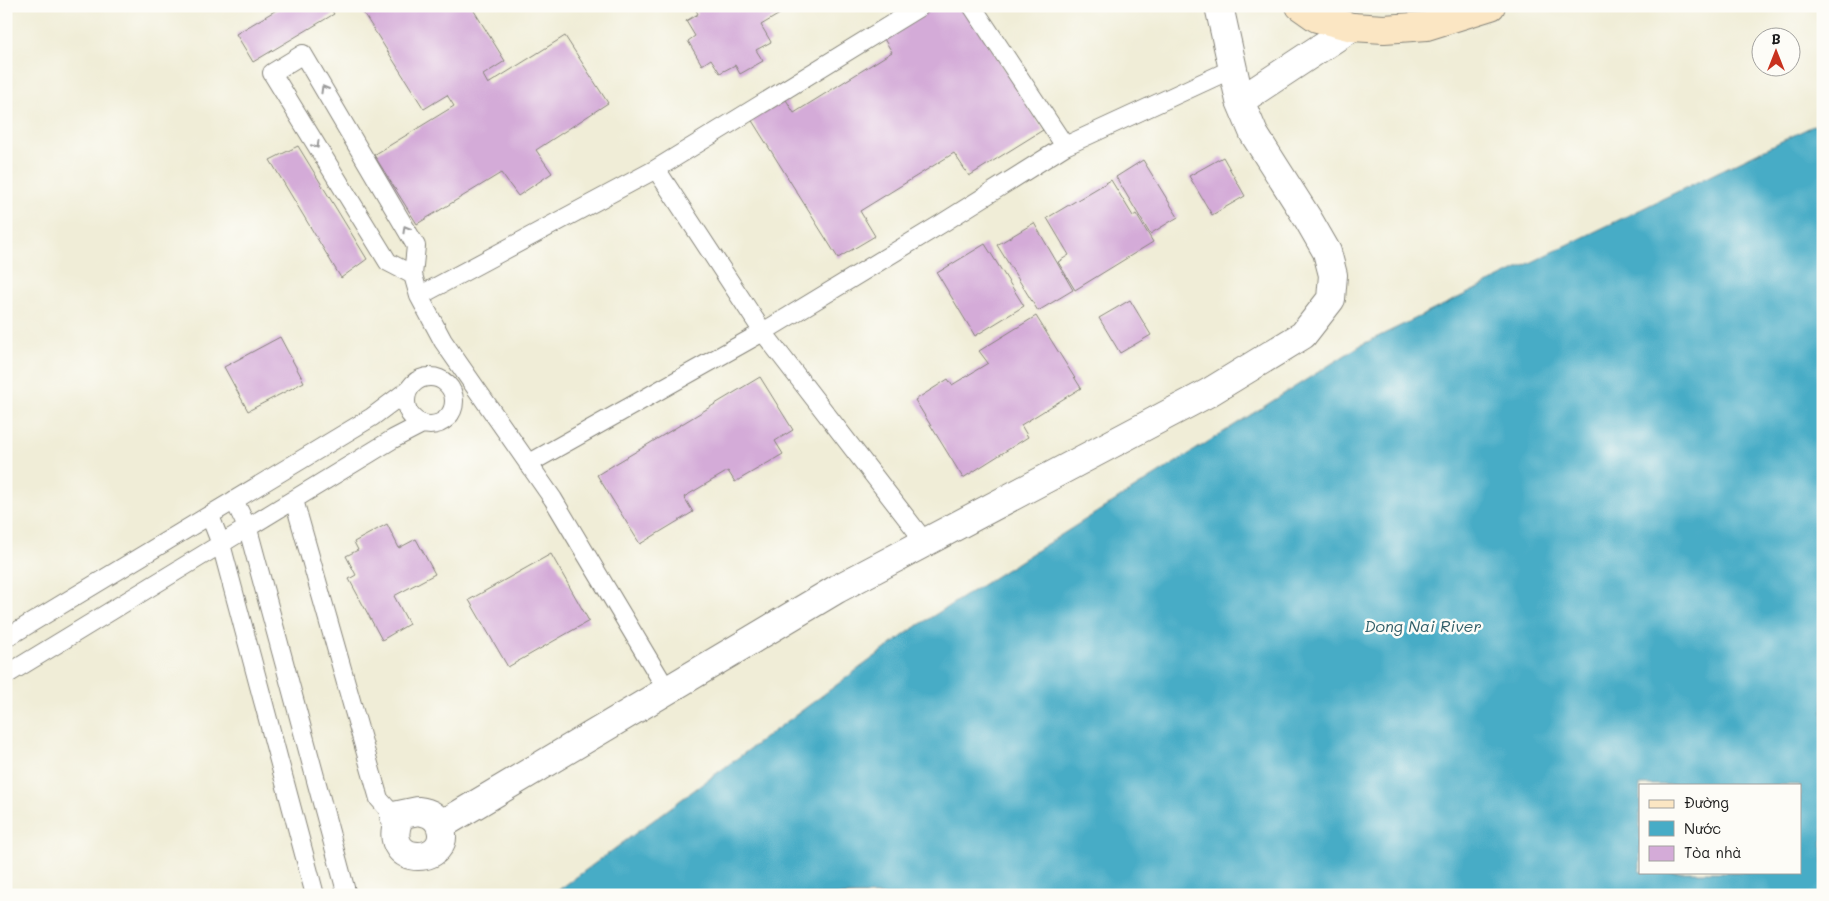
<svg xmlns="http://www.w3.org/2000/svg" width="1829" height="901" font-family="Mali,sans-serif">
  <style>
    .water { fill: #47acc6; stroke: #326471; fill-rule: evenodd }
    .building { fill: #d4abd8 }
    .lines { fill: none; stroke-linecap: round; stroke-linejoin: round }
    .service-casing { stroke: #86847a; stroke-width: 20 }
    .minor-casing { stroke: #86847a; stroke-width: 30 }
    .secondary-casing { stroke: #86847a; stroke-width: 30 }
    .service { stroke: #fff; stroke-width: 18 }
    .minor { stroke: #fff; stroke-width: 28 }
    .secondary { stroke: #fbe6c3; stroke-width: 28 }
    .oneway { stroke: #999 }
    .labels { text-anchor: middle; dominant-baseline: central; stroke-width: 5; stroke-linejoin: round; paint-order: stroke }
    .water-label { font-size: 16px; font-style: italic; fill: #2f5d68; stroke: #fdfcf7 }
  </style>
  <rect width="100%" height="100%" fill="#fdfcf7"/>
  <filter id="ink" filterUnits="userSpaceOnUse"><feTurbulence type="fractalNoise" baseFrequency=".02" numOctaves="2"/><feDisplacementMap in="SourceGraphic" scale="10" xChannelSelector="R" yChannelSelector="G"/><feConvolveMatrix kernelMatrix="1 2 1 2 8 2 1 2 1" color-interpolation-filters="sRGB"/></filter>
  <filter id="wash" filterUnits="userSpaceOnUse"><feTurbulence type="fractalNoise" baseFrequency=".0096" numOctaves="4" result="noise"/><feDisplacementMap in="SourceGraphic" scale="20" xChannelSelector="R" yChannelSelector="G"/><feGaussianBlur stdDeviation="1.12" result="paint"/><feColorMatrix in="noise" values="0 0 0 0 0 0 0 0 0 0 0 0 0 0 0 0 0 1.4 0 .05"/><feComposite in="paint" operator="in"/></filter>
  <g filter="url(#wash)">
    <rect width="100%" height="100%" fill="#f0edd7"/>
    <path class="water" d="M 1823,121 L 1823,895 L 552,895 L 911,630 L 1361,345 ZM 1640,785 L 1800,785 L 1800,872 L 1640,872 Z"/>
    <g id="blocks">
      <path class="building" d="M 283,6 L 329,6 L 334,14 L 253,62 L 236,34 Z
        M 359,6 L 471,6 L 505,61 L 483,75 L 488,84 L 565,36 L 608,103 L 536,150 L 552,173 L 518,196 L 501,173 L 417,224 L 374,155 L 454,106 L 447,95 L 424,109 Z
        M 694,6 L 793,6 L 761,25 L 771,42 L 756,50 L 763,61 L 740,74 L 735,65 L 720,73 L 711,59 L 702,65 L 688,41 L 695,36 L 686,21 L 698,14 Z
        M 935,6 L 965,6 L 1043,130 L 969,176 L 954,153 L 860,211 L 875,236 L 838,258 L 751,119 L 785,98 L 794,113 L 892,52 L 884,39 Z
        M 298,146 L 367,259 L 341,278 L 270,160 Z
        M 1223,157 L 1245,196 L 1212,215 L 1189,176 Z
        M 1143,160 L 1178,217 L 1150,234 L 1116,177 Z
        M 1111,180 L 1133,216 L 1136,214 L 1153,242 L 1075,290 L 1058,262 L 1069,255 L 1047,218 Z
        M 1034,223 L 1073,290 L 1038,311 L 997,245 Z
        M 985,244 L 1024,306 L 975,336 L 937,273 Z
        M 1130,300 L 1151,335 L 1120,353 L 1099,318 Z
        M 1036,316 L 1081,388 L 1021,425 L 1028,437 L 963,478 L 915,400 L 948,379 L 952,385 L 988,363 L 979,351 Z
        M 280,337 L 304,382 L 248,411 L 224,367 Z
        M 760,377 L 793,430 L 775,441 L 783,454 L 735,482 L 728,471 L 684,497 L 693,512 L 640,544 L 597,475 Z
        M 387,524 L 399,548 L 416,539 L 435,574 L 394,596 L 409,624 L 382,640 L 349,579 L 356,575 L 346,556 L 358,550 L 354,542 Z
        M 551,554 L 589,621 L 508,667 L 469,600 Z"/>
    </g>
  </g>
  <g filter="url(#ink)">
    <use href="#blocks" fill-opacity="0" stroke="#86847a" stroke-width="1"/>
    <g class="lines">
      <g class="service-casing">
        <path id="service" d="M 921,6 L 656,169 L 763,332 L 925,542
          M 972,6 L 1065,146
          M 413,275 L 388,262 L 272,73 L 303,54 L 416,246 L 413,275 L 419,296 L 443,341 L 553,499 L 667,690
          M 419,296 L 656,169
          M406 401a24 24 0 1 1 48 0a24 24 0 1 1-48 0Z
          M 528,464 L 763,332 L 941,224 L 1065,146 L 1232,69
          M 234,500 L 248,529 L 347,895
          M 294,500 L 379,799 L 394,816
          M 210,516 L 221,544 L 315,895
          M 6,638 L 372,417 L 408,390
          M 6,675 L 393,439 L 422,424"/>
      </g>
      <g class="minor-casing">
        <path id="minor" d="M 1240,101 L 1352,27
          M 418,811 C 427,812 436,815 440,825 C 455,865 381,869 398,821 L 394,816 Z
          M 438,820 L 448,821 L 837,589 L 1208,393 L 1303,335 L 1331,299 L 1333,275 L 1327,252 L 1308,219 L 1254,134 L 1240,101 L 1219,6"/>
      </g>
      <g class="secondary-casing">
        <path id="secondary" d="M 1300,6 L 1317,18 L 1352,27 L 1384,29 L 1427,26 L 1491,6"/>
      </g>
      <use href="#service" class="service"/>
      <use href="#minor" class="minor"/>
      <use href="#secondary" class="secondary"/>
    </g>
    <defs><path id="oneway-chevron" d="M-2-3.5L2.5 0L-2 3.5" fill="none" stroke-width="1.6" stroke-linecap="round" stroke-linejoin="round" transform="scale(1.25)"/></defs>
    <g class="oneway">
      <use href="#oneway-chevron" transform="translate(324 89) rotate(-120)"/>
      <use href="#oneway-chevron" transform="translate(316 145) rotate(58)"/>
      <use href="#oneway-chevron" transform="translate(406 229) rotate(-120)"/>
    </g>
  </g>
  <g class="labels">
    <g class="water-label">
      <text x="1423" y="625">Dong Nai River</text>
    </g>
  </g>
  <rect width="1829" height="901" fill="none" stroke="#fdfcf7" stroke-width="25"/>
  <rect x="1639" y="784" width="162" height="90" fill="#fdfcf7" stroke="#a3a29f"/>
  <rect x="1649" y="800" width="25" height="8" fill="#fbe6c3" stroke="#a3a29f"/>
  <text x="1684" y="808" font-size="15" fill="#1c1c1c">Đường</text>
  <rect x="1649" y="821" width="25" height="15" fill="#47acc6" stroke="#a3a29f"/>
  <text x="1684" y="834" font-size="15" fill="#1c1c1c">Nước</text>
  <rect x="1649" y="846" width="25" height="15" fill="#d4abd8" stroke="#a3a29f"/>
  <text x="1684" y="858" font-size="15" fill="#1c1c1c">Tòa nhà</text>
  <g transform="translate(1776 52)"><circle r="24" fill="#fdfcf7" stroke="#a3a29f"/>
  <path d="M0-4L9 19L0 12L-9 19Z" fill="#c8321e"/>
  <text y="-8" font-size="14" font-weight="bold" text-anchor="middle" fill="#1c1c1c">B</text>
  </g>
</svg>
